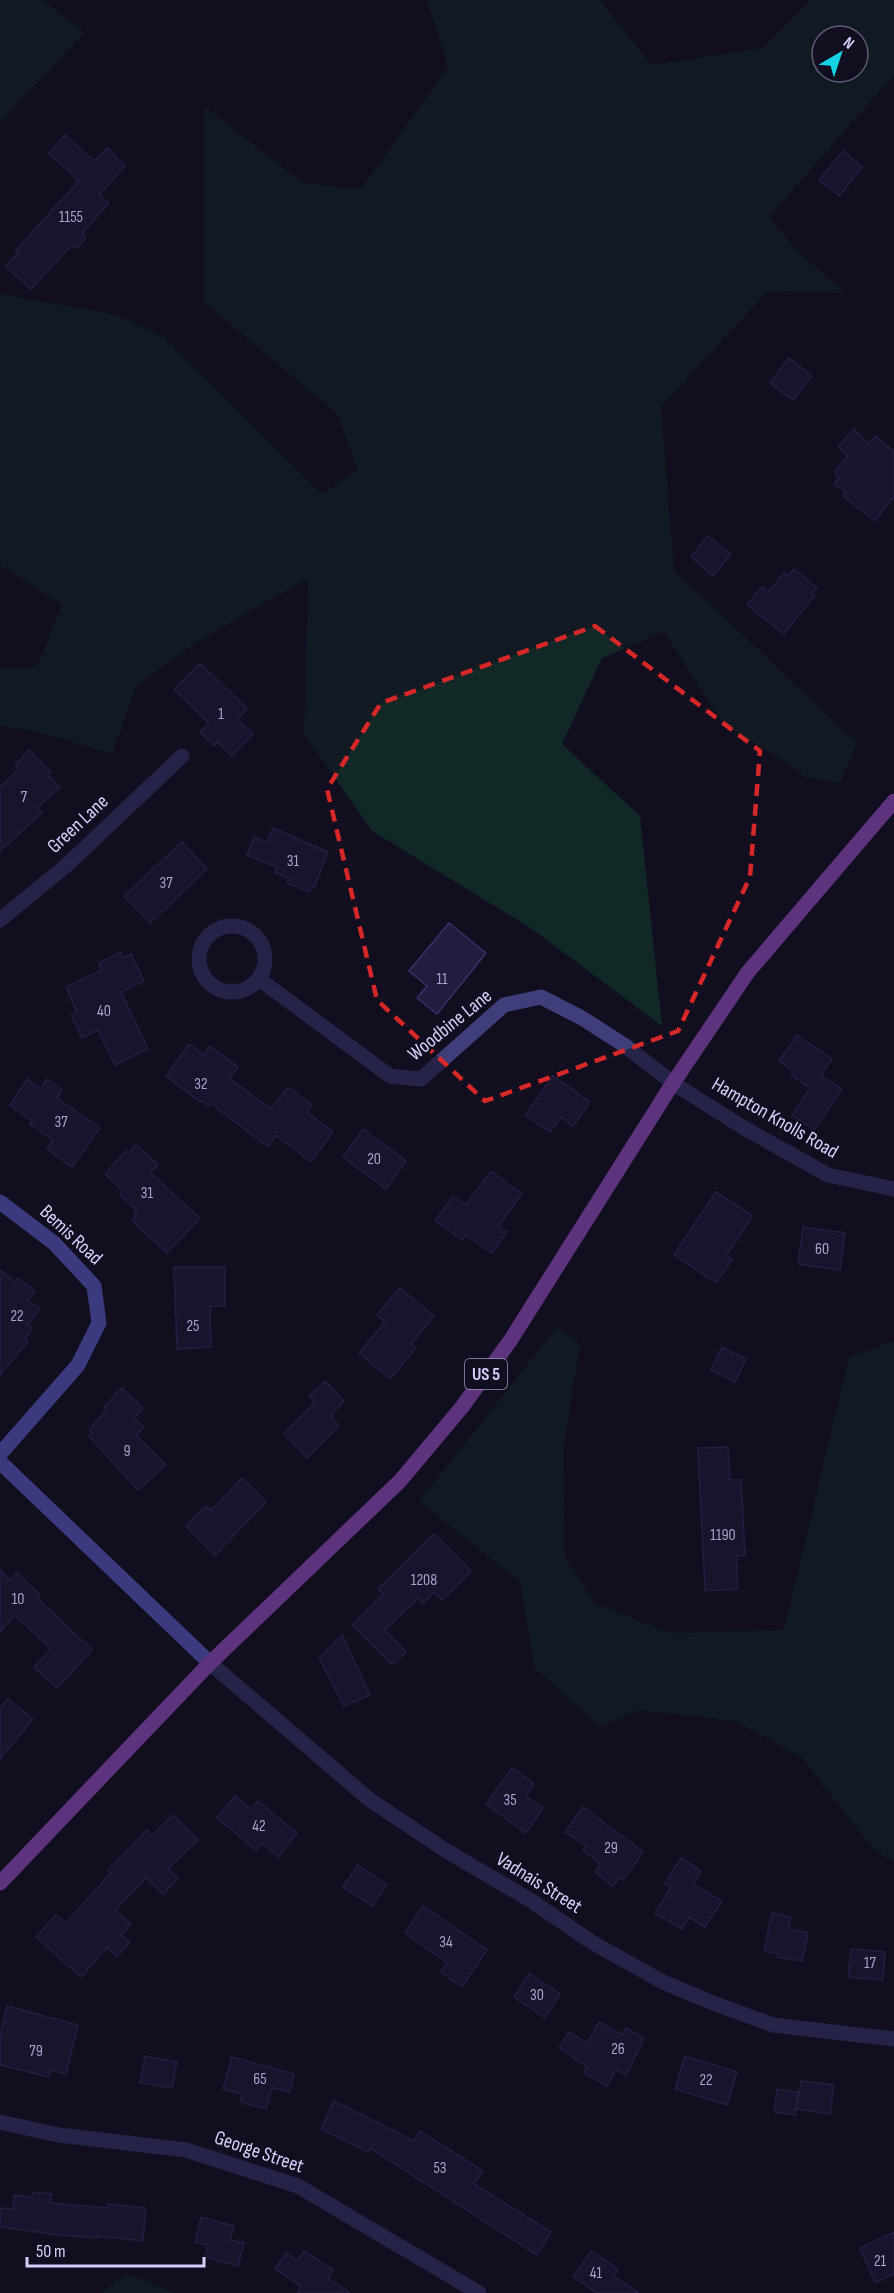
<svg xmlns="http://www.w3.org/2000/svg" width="894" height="2293" font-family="'Sofia Sans Condensed',sans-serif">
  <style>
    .green { fill: #122827; fill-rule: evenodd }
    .building { fill: #231c3e; stroke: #3b3068; stroke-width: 1.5 }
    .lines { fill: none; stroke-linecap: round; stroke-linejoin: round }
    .street { stroke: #3f3e7a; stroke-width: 15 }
    .secondary { stroke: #7270f2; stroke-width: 15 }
    .primary { stroke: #ba61f1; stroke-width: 15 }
    .marked { fill: none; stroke: #d62828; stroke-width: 4.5; stroke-dasharray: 12 8; stroke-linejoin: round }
    .labels { text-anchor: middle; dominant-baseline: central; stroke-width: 5; stroke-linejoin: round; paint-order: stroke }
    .number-label { font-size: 16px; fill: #a8a3cc }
    .shield { fill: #110e1f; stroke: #9a96b9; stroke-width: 1.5 }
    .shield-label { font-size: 18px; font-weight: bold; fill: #d5d0fb }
    .street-label { font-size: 20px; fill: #d5d0fb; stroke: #110e1f }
  </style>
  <rect width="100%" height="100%" fill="#110e1f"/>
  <path class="green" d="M 0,0 L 43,0 L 85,33 L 0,122 Z
    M 427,0 L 600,0 L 652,65 L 763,48 L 811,0 L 894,0 L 894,75 L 769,217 L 799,253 L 846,293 L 768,291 L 661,407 L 674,570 L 857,743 L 840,783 L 807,778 L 778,757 L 725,726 L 664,632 L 602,658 L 562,744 L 640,816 L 662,1026 L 532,929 L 372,831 L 304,734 L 308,578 L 195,643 L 136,686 L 112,754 L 45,734 L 0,725 L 0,667 L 37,667 L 62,605 L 0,565 L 0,294 L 118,315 L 162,336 L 322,494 L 358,470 L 337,414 L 204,302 L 204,106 L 303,183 L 361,189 L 448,67 ZM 822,36 L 858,36 L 858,72 L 822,72 Z
    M 557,1327 L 580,1344 L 563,1450 L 565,1557 L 595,1603 L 669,1633 L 784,1630 L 849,1357 L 894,1341 L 894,1861 L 874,1850 L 802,1758 L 736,1721 L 639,1710 L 600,1727 L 534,1667 L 520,1582 L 419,1501 Z
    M 126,2273 L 176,2293 L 101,2293 Z"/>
  <path class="building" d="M 65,135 L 94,161 L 107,148 L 125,166 L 99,195 L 109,203 L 83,232 L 85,239 L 78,247 L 69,248 L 31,289 L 5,266 L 19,252 L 16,250 L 79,181 L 49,153 Z
    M 843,151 L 862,167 L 839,196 L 819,180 Z
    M 789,358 L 812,376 L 793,400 L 770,383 Z
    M 854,429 L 869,444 L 876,436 L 894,452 L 894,496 L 875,521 L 843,496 L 846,492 L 834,484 L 839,477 L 834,472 L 848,456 L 838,447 Z
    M 708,536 L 731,554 L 713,576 L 691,557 Z
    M 794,569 L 817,588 L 812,593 L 815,595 L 784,634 L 747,605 L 762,587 L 769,592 L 784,573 L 788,576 Z
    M 200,663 L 247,709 L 237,719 L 253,734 L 232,756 L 217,742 L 214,746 L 200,732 L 209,723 L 174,689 Z
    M 29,750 L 51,772 L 48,775 L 60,787 L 37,808 L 42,813 L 0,851 L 0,787 L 19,769 L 15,765 Z
    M 273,828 L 328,852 L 314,888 L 310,887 L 309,892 L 287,883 L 289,878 L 275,873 L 277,867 L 247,855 L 254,837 L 267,842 Z
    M 182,842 L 207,869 L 150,923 L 124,896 Z
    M 449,923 L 486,953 L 437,1014 L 417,998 L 427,986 L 409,971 Z
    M 121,952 L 123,958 L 131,954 L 144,981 L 121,992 L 148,1049 L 115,1065 L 98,1030 L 82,1038 L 71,1015 L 77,1012 L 66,987 L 102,970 L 99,963 Z
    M 797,1035 L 832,1059 L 821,1075 L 842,1089 L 814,1130 L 792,1115 L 810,1088 L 791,1075 L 794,1072 L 779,1061 Z
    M 189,1044 L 204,1055 L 210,1046 L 238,1067 L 229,1078 L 271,1109 L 288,1087 L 312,1105 L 307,1112 L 333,1132 L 311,1162 L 276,1135 L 268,1147 L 210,1103 L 208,1106 L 202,1101 L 200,1102 L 166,1076 Z
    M 553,1076 L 590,1102 L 573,1126 L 561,1117 L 550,1132 L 525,1115 Z
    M 27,1079 L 41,1089 L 47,1079 L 62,1090 L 57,1098 L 100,1128 L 72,1167 L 47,1149 L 53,1140 L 30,1124 L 32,1121 L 10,1105 Z
    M 363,1129 L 406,1161 L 386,1189 L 343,1157 Z
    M 136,1145 L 158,1165 L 150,1173 L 200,1218 L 167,1253 L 132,1221 L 137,1215 L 134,1211 L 136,1209 L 120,1195 L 123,1191 L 105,1174 L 126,1151 L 128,1153 Z
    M 491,1171 L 522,1194 L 498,1226 L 507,1232 L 492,1253 L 466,1235 L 462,1240 L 435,1221 L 453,1196 L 466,1205 Z
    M 716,1192 L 753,1216 L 726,1256 L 732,1260 L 716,1283 L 674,1255 Z
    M 803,1227 L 845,1233 L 840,1270 L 798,1264 Z
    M 174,1267 L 225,1267 L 225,1306 L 210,1306 L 211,1347 L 177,1349 Z
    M 0,1270 L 15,1282 L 18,1278 L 35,1291 L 28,1300 L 40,1309 L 28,1324 L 33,1328 L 25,1338 L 28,1341 L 0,1375 Z
    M 400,1288 L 434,1316 L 411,1344 L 416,1348 L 390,1379 L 359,1353 L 385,1322 L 377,1315 Z
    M 722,1347 L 746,1359 L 735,1382 L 711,1370 Z
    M 325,1381 L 344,1401 L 330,1416 L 339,1426 L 307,1458 L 284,1434 L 315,1402 L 309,1396 Z
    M 122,1388 L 143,1408 L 134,1418 L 144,1427 L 136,1435 L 166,1465 L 138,1490 L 89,1436 L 93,1433 L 89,1430 L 107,1409 L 104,1407 Z
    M 728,1447 L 730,1480 L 741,1480 L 745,1555 L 736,1556 L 738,1589 L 705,1591 L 698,1448 Z
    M 242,1478 L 266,1502 L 215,1555 L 186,1526 L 206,1506 L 211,1511 Z
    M 434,1534 L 471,1571 L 442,1600 L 434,1592 L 423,1603 L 418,1598 L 385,1630 L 406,1652 L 392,1665 L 352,1625 L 383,1594 L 378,1589 Z
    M 0,1570 L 10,1580 L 17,1573 L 40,1595 L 37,1598 L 92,1650 L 57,1688 L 34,1667 L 51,1649 L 15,1615 L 0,1632 Z
    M 342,1635 L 370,1695 L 344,1706 L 319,1658 Z
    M 8,1699 L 33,1719 L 0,1759 L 0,1708 Z
    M 512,1768 L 534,1784 L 526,1796 L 543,1808 L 526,1833 L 486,1804 Z
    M 235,1796 L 251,1809 L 258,1801 L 297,1833 L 278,1857 L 262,1843 L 256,1850 L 217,1818 Z
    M 583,1807 L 643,1852 L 623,1880 L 619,1877 L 613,1886 L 595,1872 L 601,1864 L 583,1850 L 586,1846 L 565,1832 Z
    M 173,1815 L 198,1840 L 168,1869 L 178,1879 L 163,1894 L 146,1878 L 115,1910 L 131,1924 L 121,1935 L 130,1942 L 117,1957 L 107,1947 L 81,1977 L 36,1937 L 56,1915 L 66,1923 L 111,1873 L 108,1870 L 147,1830 L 152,1836 Z
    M 681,1858 L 701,1871 L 693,1884 L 722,1901 L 705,1927 L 689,1917 L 682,1929 L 655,1913 L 671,1887 L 665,1883 Z
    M 358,1865 L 387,1885 L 372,1906 L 343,1887 Z
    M 423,1906 L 487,1950 L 462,1987 L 441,1972 L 447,1963 L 405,1933 Z
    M 772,1913 L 791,1917 L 788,1929 L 808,1933 L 802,1961 L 777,1957 L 778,1954 L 764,1951 Z
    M 851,1949 L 885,1952 L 883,1980 L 848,1977 Z
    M 529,1973 L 560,1994 L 545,2018 L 514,1997 Z
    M 7,2006 L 78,2025 L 66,2074 L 51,2070 L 49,2077 L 0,2065 L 0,2036 Z
    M 599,2022 L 623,2035 L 626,2028 L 644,2038 L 626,2075 L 616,2070 L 607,2086 L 584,2073 L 587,2067 L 559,2048 L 569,2032 L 587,2043 Z
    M 145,2056 L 177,2062 L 172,2088 L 140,2083 Z
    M 685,2056 L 737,2072 L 727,2105 L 675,2089 Z
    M 232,2057 L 294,2074 L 290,2092 L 272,2088 L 266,2109 L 240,2102 L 242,2094 L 223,2089 Z
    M 801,2081 L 834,2085 L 830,2114 L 797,2109 Z
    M 777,2089 L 798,2092 L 795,2115 L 774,2112 Z
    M 334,2101 L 414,2141 L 420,2131 L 483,2171 L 474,2184 L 551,2232 L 537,2255 L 370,2148 L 368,2152 L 321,2129 Z
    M 33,2192 L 52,2194 L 50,2203 L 107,2208 L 108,2204 L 146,2208 L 143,2241 L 98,2236 L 98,2238 L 59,2235 L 0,2227 L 0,2208 L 13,2209 L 14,2195 L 32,2197 Z
    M 201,2217 L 234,2226 L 230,2240 L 244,2243 L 238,2266 L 205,2257 L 208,2245 L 195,2242 Z
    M 894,2232 L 894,2274 L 875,2283 L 860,2248 Z
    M 304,2251 L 333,2270 L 328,2278 L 350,2293 L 297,2293 L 301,2286 L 275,2269 L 286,2253 L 297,2261 Z
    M 591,2251 L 618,2269 L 614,2276 L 639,2293 L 597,2293 L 573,2277 Z"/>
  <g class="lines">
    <path class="street" d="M 0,920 L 68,864 L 182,756
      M199 959a33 33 0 1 1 66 0a33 33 0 1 1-66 0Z
      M 259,979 L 390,1076 L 421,1079 L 504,1005 L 541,997 L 582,1018 L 624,1045 L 673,1083 L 744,1128 L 828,1175 L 894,1189
      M 210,1663 L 370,1800 L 445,1850 L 530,1900 L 593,1943 L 663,1982 L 713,2003 L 773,2025 L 894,2039
      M 0,2122 L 59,2135 L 186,2150 L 298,2186 L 479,2293"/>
    <path class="secondary" d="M 0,1202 L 54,1243 L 94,1286 L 99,1323 L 78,1365 L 0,1454
      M 0,1462 L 210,1663"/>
    <path class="primary" d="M 0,1883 L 210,1663 L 400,1481 L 462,1407 L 510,1341 L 673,1083 L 748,972 L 894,801"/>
  </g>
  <path d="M0 0H894V2293H0ZM 595,626 L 760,751 L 750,877 L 678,1031 L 485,1101 L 377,1000 L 327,789 L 381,703 Z" fill="#110e1f" fill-opacity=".55" fill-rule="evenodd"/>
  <path class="marked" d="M 595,626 L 760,751 L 750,877 L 678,1031 L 485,1101 L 377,1000 L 327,789 L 381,703 Z"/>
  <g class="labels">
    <g class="number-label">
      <text x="71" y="217">1155</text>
      <text x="221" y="714">1</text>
      <text x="24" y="797">7</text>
      <text x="293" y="861">31</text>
      <text x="166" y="883">37</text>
      <text x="442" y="979">11</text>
      <text x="104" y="1011">40</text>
      <text x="201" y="1084">32</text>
      <text x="61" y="1122">37</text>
      <text x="374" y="1159">20</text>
      <text x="147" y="1193">31</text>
      <text x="822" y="1249">60</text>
      <text x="17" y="1316">22</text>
      <text x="193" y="1326">25</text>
      <text x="127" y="1451">9</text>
      <text x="723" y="1535">1190</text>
      <text x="424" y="1580">1208</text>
      <text x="18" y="1599">10</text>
      <text x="510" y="1800">35</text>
      <text x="259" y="1826">42</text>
      <text x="611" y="1848">29</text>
      <text x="446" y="1942">34</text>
      <text x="870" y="1963">17</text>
      <text x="537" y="1995">30</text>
      <text x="618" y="2049">26</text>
      <text x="36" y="2051">79</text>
      <text x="260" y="2079">65</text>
      <text x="706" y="2080">22</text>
      <text x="440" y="2168">53</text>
      <text x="880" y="2261">21</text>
      <text x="596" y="2273">41</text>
    </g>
    <rect class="shield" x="465" y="1359" width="42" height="30" rx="4.5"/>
    <g class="shield-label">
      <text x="486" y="1374">US 5</text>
    </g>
    <g class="street-label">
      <text transform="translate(78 824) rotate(-43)">Green Lane</text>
      <text transform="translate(450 1025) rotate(-39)">Woodbine Lane</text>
      <text transform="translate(775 1118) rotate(30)">Hampton Knolls Road</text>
      <text transform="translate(71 1235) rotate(43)">Bemis Road</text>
      <text transform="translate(539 1883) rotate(32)">Vadnais Street</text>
      <text transform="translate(259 2152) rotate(19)">George Street</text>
    </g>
  </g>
  <g transform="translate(840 54) rotate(39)"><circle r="28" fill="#110e1f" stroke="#5f5c77" stroke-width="1.5"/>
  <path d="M0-4.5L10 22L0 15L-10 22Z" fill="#14d1e3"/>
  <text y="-9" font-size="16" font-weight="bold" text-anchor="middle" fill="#d5d0fb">N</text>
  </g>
  <path d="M27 2257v9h177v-9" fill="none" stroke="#d5d0fb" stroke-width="3"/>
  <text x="36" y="2257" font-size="18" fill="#d5d0fb" stroke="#110e1f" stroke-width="4.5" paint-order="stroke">50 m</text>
</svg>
